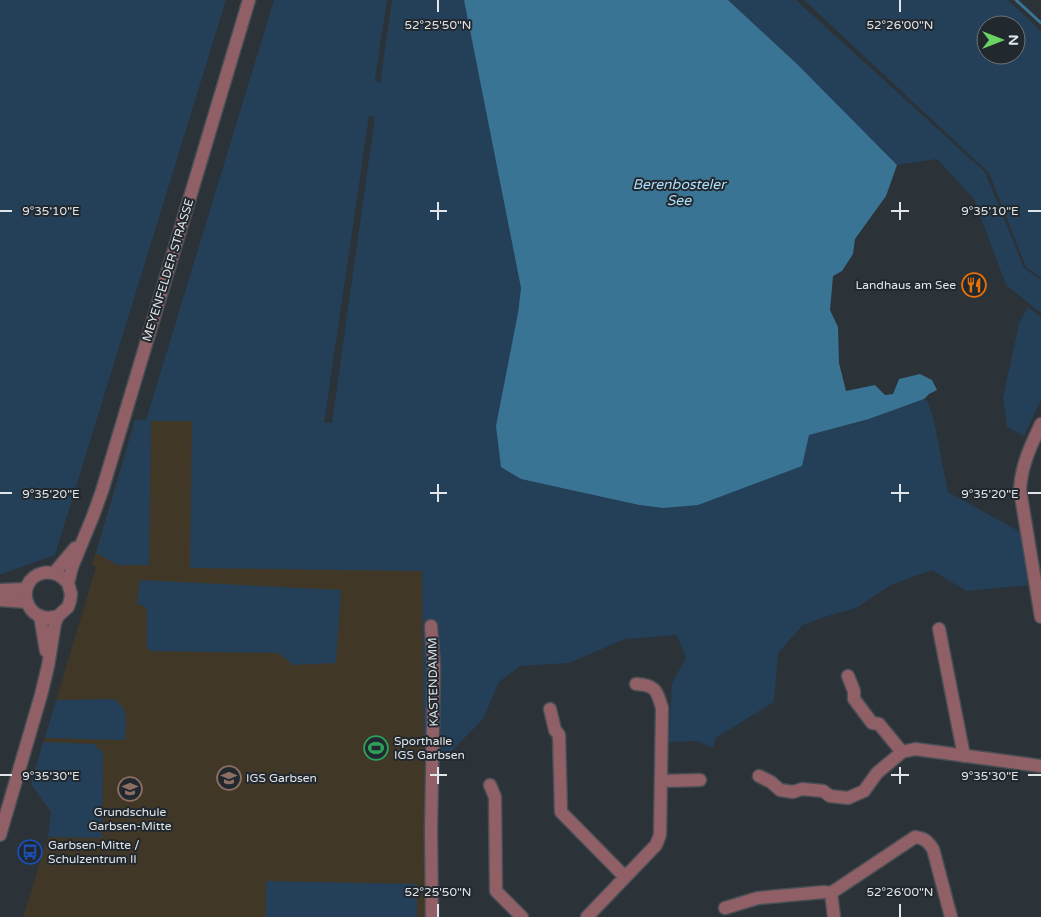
<svg xmlns="http://www.w3.org/2000/svg" width="1041" height="917" font-family="'Varela Round',sans-serif">
  <style>
    .education { fill: #413727 }
    .green { fill: #243f58; fill-rule: evenodd }
    .water { fill: #3a7494 }
    .lines { fill: none; stroke-linecap: round; stroke-linejoin: round }
    .stream { stroke: #3a7494; stroke-width: 3 }
    .minor-casing { stroke: #484f54; stroke-width: 15 }
    .minor { stroke: #906066; stroke-width: 12 }
    .ticks { fill: none; stroke: #e1e5ea; stroke-width: 2 }
    .labels { text-anchor: middle; dominant-baseline: central; stroke-width: 4; stroke-linejoin: round; paint-order: stroke }
    .street-label { font-size: 12px; fill: #e1e5ea; stroke: #21282e }
    .poi-label { font-size: 12px; fill: #e1e5ea; stroke: #21282e; text-anchor: start }
    .water-label { font-size: 14px; font-style: italic; fill: #acddfa; stroke: #21282e }
    .ticks-label { font-size: 12px; text-anchor: middle; fill: #e1e5ea; stroke: #21282e; stroke-width: 4; stroke-linejoin: round; paint-order: stroke }
  </style>
  <rect width="100%" height="100%" fill="#2b3238"/>
  <path class="education" d="M 135,420 L 421,425 L 426,917 L 23,917 L 48,837 L 51,813 L 31,784 L 96,567 L 92,565 Z"/>
  <path class="green" d="M 0,0 L 226,0 L 55,555 L 2,574 L 0,574 Z
    M 274,0 L 387,0 L 375,80 L 380,83 L 392,0 L 464,0 L 521,288 L 518,313 L 521,479 L 639,505 L 663,508 L 809,435 L 869,419 L 924,399 L 928,402 L 934,421 L 948,492 L 1022,533 L 1028,585 L 966,591 L 932,570 L 891,585 L 856,608 L 824,617 L 803,625 L 778,653 L 774,702 L 717,737 L 712,748 L 698,741 L 669,742 L 672,683 L 686,658 L 677,635 L 625,639 L 569,663 L 520,666 L 499,682 L 483,719 L 441,762 L 424,751 L 422,571 L 190,568 L 192,421 L 151,421 L 149,565 L 118,565 L 96,553 L 135,420 L 146,420 ZM 369,116 L 375,116 L 332,423 L 324,423 Z
    M 728,0 L 796,0 L 985,172 L 1024,268 L 1041,280 L 1041,313 L 1006,285 L 974,199 L 937,159 L 897,165 L 797,64 Z
    M 804,0 L 1008,0 L 1041,31 L 1041,278 L 1026,267 L 989,173 ZM 986,25 L 1016,25 L 1016,55 L 986,55 Z
    M 1028,307 L 1041,317 L 1041,400 L 1024,436 L 1007,427 L 1003,398 L 1019,323 Z
    M 140,580 L 341,590 L 336,663 L 293,665 L 279,653 L 151,651 L 147,648 L 147,610 L 144,606 L 137,604 Z
    M 113,699 C 131,709 125,721 125,740 L 45,738 L 56,700 Z
    M 43,742 L 95,744 L 99,750 L 103,751 L 102,838 L 48,837 L 51,812 L 31,784 Z
    M 266,881 L 417,884 L 417,917 L 266,917 Z"/>
  <path class="water" d="M 464,0 L 728,0 L 797,64 L 897,165 L 886,196 L 855,239 L 853,254 L 842,271 L 833,276 L 830,310 L 838,327 L 839,363 L 846,391 L 875,385 L 885,395 L 893,394 L 899,379 L 920,374 L 932,380 L 937,390 L 929,394 L 924,399 L 869,419 L 809,435 L 802,466 L 698,505 L 663,508 L 639,505 L 521,479 L 501,467 L 496,426 L 518,313 L 521,288 Z"/>
  <g class="lines">
    <path class="stream" d="M 1016,0 L 1041,23"/>
    <g class="minor-casing">
      <path id="minor" d="M 1041,424 C 1031,445 1021,466 1020,490 L 1041,617
        M 54,573 L 75,548
        M 0,590 L 26,589
        M 0,600 L 27,602
        M 40,616 L 46,651
        M 58,616 C 25,627 13,580 43,573 C 53,571 62,576 68,583
        M 431,626 L 434,667 L 431,830 L 432,917
        M 939,629 L 964,756
        M 848,676 L 854,691 L 854,699 L 872,723 L 879,724 L 902,752
        M 550,709 L 555,730 L 559,735 L 561,812 L 625,877
        M 759,776 L 771,782 L 780,790 L 793,792 L 802,789 L 823,791 L 830,796 L 848,798 L 864,791 L 877,773 L 902,752 L 915,749 L 1041,766
        M 661,781 L 700,780
        M 490,785 L 495,797 L 496,891 L 522,917
        M 0,835 L 41,695 L 48,666 L 55,623 L 58,616 L 68,607 L 70,601 L 71,594 L 68,583 L 72,567 L 93,516 L 102,491 L 249,0
        M 831,893 L 834,917
        M 725,908 L 758,898 L 824,892 L 831,893 L 915,837 C 925,838 928,842 933,849 L 951,917
        M 587,917 L 656,845 L 660,835 L 662,708 C 657,691 656,685 636,684"/>
    </g>
    <use href="#minor" class="minor"/>
  </g>
  <path class="ticks" d="M 438,0 L 438,12M 900,0 L 900,12M 438,202 L 438,220M 900,202 L 900,220M 0,211 L 12,211M 430,211 L 447,211M 891,211 L 909,211M 1028,211 L 1041,211M 438,484 L 438,502M 900,484 L 900,502M 0,493 L 12,493M 430,493 L 447,493M 891,493 L 909,493M 1028,493 L 1041,493M 438,767 L 438,784M 900,767 L 900,784M 0,775 L 12,775M 430,775 L 447,775M 891,775 L 909,775M 1028,775 L 1041,775M 438,904 L 438,917M 900,904 L 900,917"/>
  <defs>
    <g id="restaurant-ring" transform="scale(1.25)"><circle r="9.5" fill="#21282e" stroke="#e8710a" stroke-width="1.5"/><path d="M-5-6h1v4h1v-4h1v4h1v-4h1v5L-1.5 .5V6h-2V.5L-5-1ZM5-6V6H3V1.5H1.5Q1.5-4 5-6Z" fill="#e8710a"/></g>
    <g id="stadium-ring" transform="scale(1.25)"><circle r="9.5" fill="#21282e" stroke="#2e9e5b" stroke-width="1.5"/><path d="M0-5a6.5 5 0 1 0 0 10a6.5 5 0 1 0 0-10ZM-3.5-1.8h7v3.6h-7Z" fill="#2e9e5b"/></g>
    <g id="school-ring" transform="scale(1.25)"><circle r="9.5" fill="#21282e" stroke="#8d6e63" stroke-width="1.5"/><path d="M0-5L7-2L0 1L-7-2ZM-4 1L0 2.5L4 1V4Q0 6-4 4Z" fill="#8d6e63"/></g>
    <g id="bus-ring" transform="scale(1.25)"><circle r="9.5" fill="#21282e" stroke="#1a4fb4" stroke-width="1.5"/><path d="M-5-6H5V4H4V6H2V4H-2V6H-4V4H-5ZM-3.5-4V0h7V-4ZM-3.5 1.2v1.5H-2V1.2ZM2 1.2v1.5H3.5V1.2Z" fill="#1a4fb4"/></g>
  </defs>
  <g fill-rule="evenodd">
    <use href="#restaurant-ring" x="974" y="285"/>
    <use href="#stadium-ring" x="376" y="748"/>
    <use href="#school-ring" x="229" y="778"/>
    <use href="#school-ring" x="130" y="789"/>
    <use href="#bus-ring" x="30" y="852"/>
  </g>
  <g class="labels">
    <g class="street-label">
      <text transform="translate(168 270) rotate(-73)">MEYENFELDER STRASSE</text>
      <text transform="translate(433 682) rotate(-91)">KASTENDAMM</text>
    </g>
    <g class="poi-label">
      <text x="956" y="285" text-anchor="end">Landhaus am See</text>
      <text x="394" y="741">Sporthalle<tspan x="394" dy="14">IGS Garbsen</tspan></text>
      <text x="246" y="778">IGS Garbsen</text>
      <text x="130" y="812" text-anchor="middle">Grundschule<tspan x="130" dy="14">Garbsen-Mitte</tspan></text>
      <text x="48" y="845">Garbsen-Mitte /<tspan x="48" dy="14">Schulzentrum II</tspan></text>
    </g>
    <g class="water-label">
      <text x="679" y="184">Berenbosteler<tspan x="679" dy="16">See</tspan></text>
    </g>
  </g>
  <g class="ticks-label">
    <text x="438" y="29">52°25'50"N</text>
    <text x="900" y="29">52°26'00"N</text>
    <text x="990" y="215">9°35'10"E</text>
    <text x="51" y="215">9°35'10"E</text>
    <text x="990" y="498">9°35'20"E</text>
    <text x="51" y="498">9°35'20"E</text>
    <text x="990" y="780">9°35'30"E</text>
    <text x="51" y="780">9°35'30"E</text>
    <text x="438" y="896">52°25'50"N</text>
    <text x="900" y="896">52°26'00"N</text>
  </g>
  <g transform="translate(1001 40) rotate(90)"><circle r="24" fill="#21282e" stroke="#6e7479"/>
  <path d="M0-4L9 19L0 12L-9 19Z" fill="#6ad363"/>
  <text y="-8" font-size="14" font-weight="bold" text-anchor="middle" fill="#e1e5ea">N</text>
  </g>
</svg>
